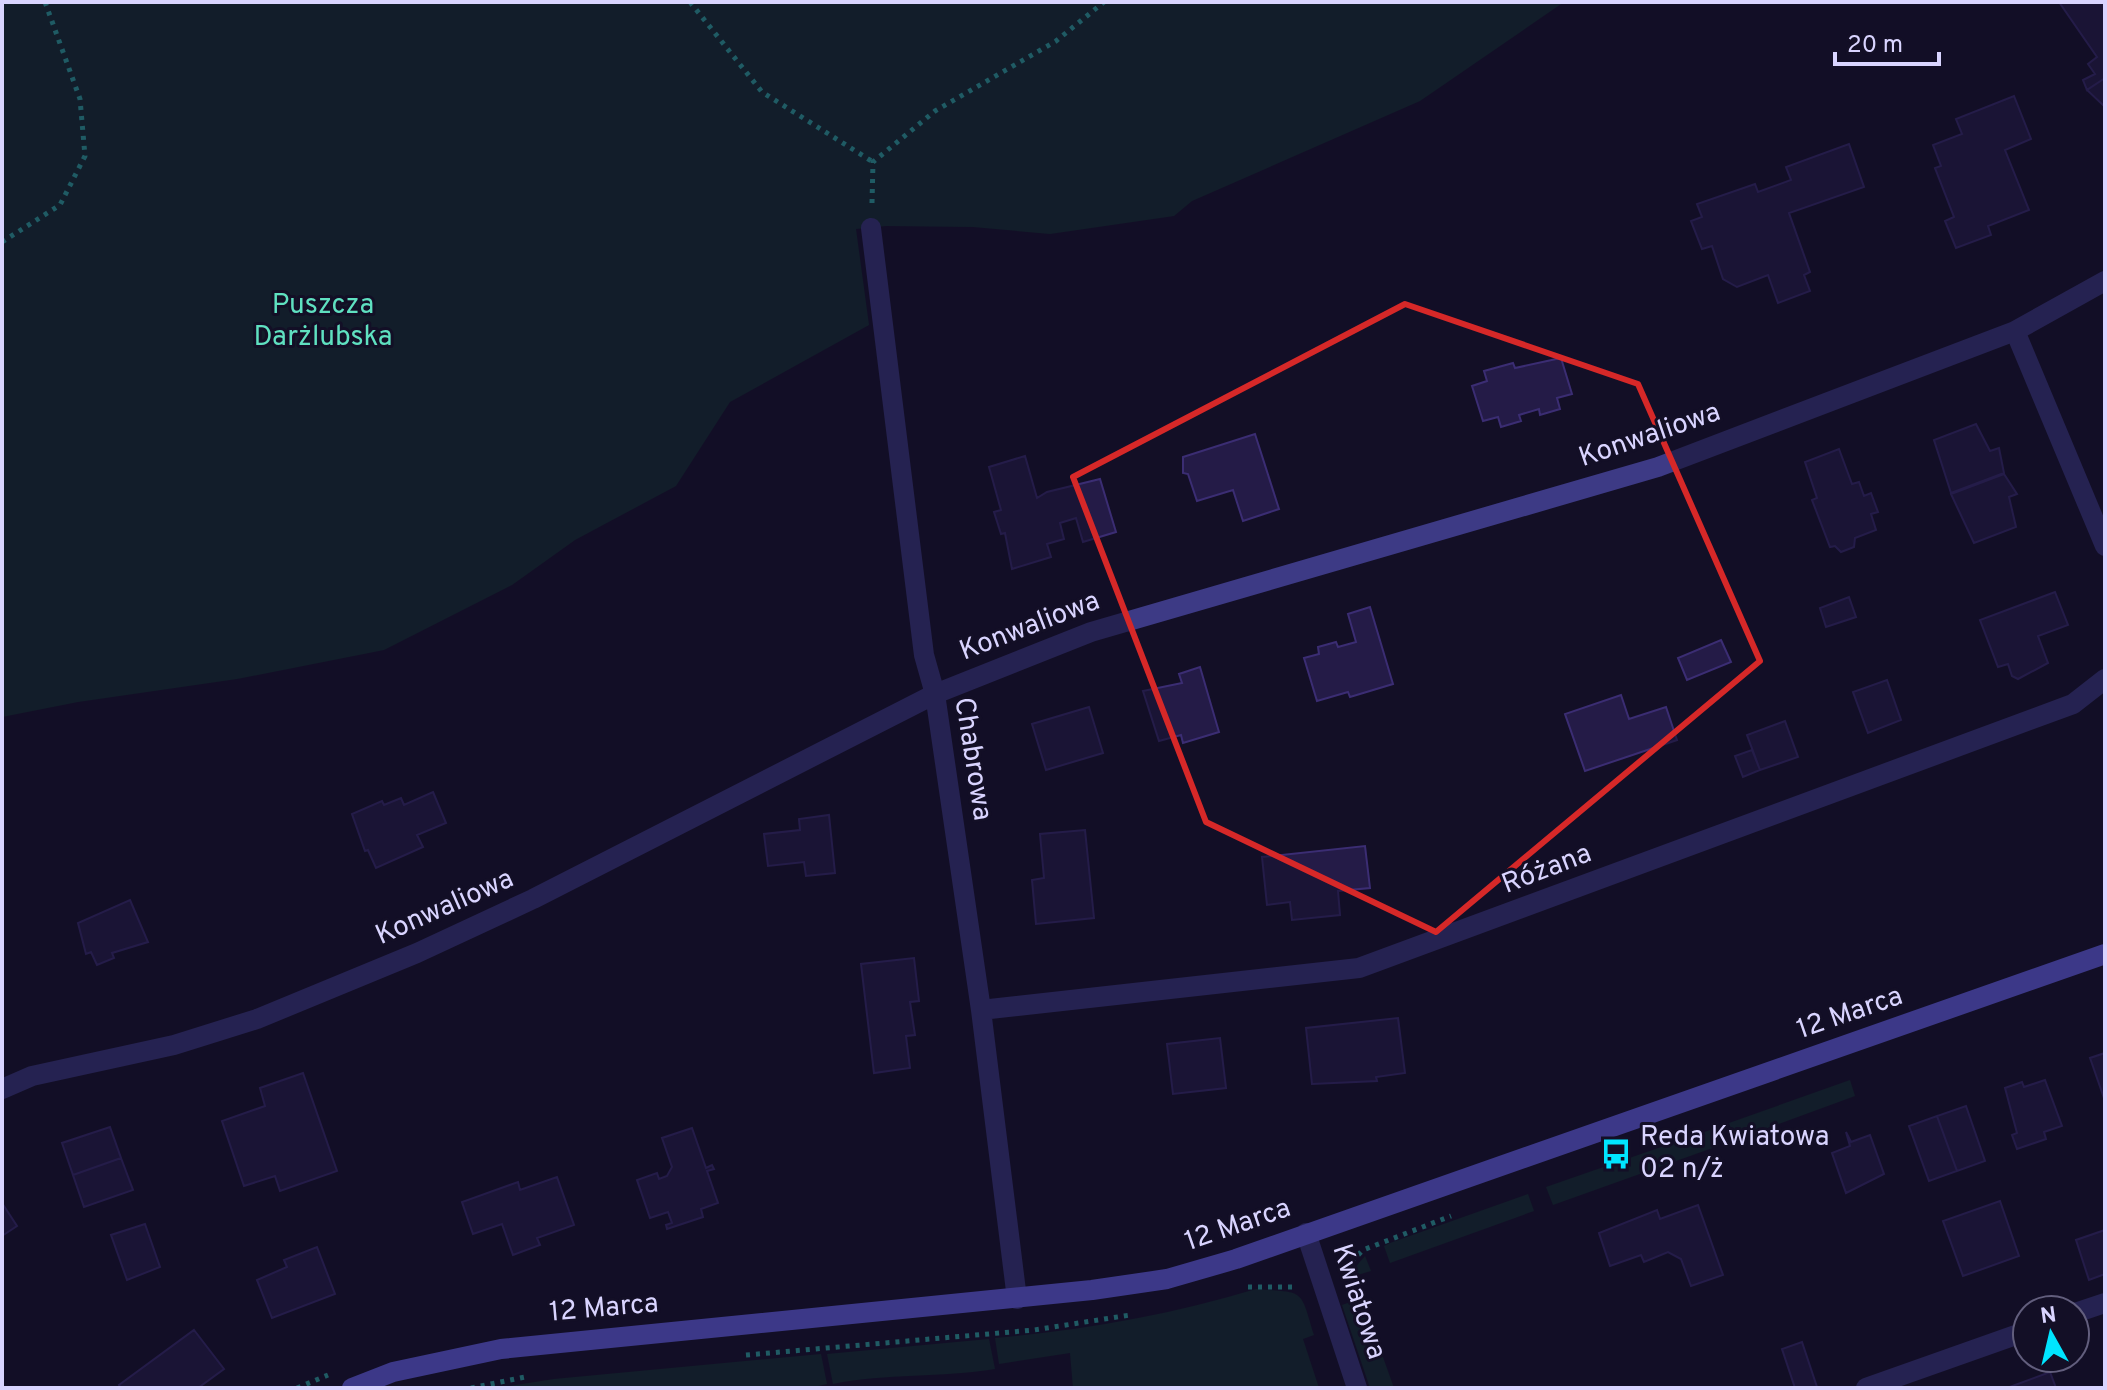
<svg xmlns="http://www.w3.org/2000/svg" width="2107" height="1390" font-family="Overpass,sans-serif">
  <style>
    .green { fill: #12302f }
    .building { fill: #241b47; stroke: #3b2d73; stroke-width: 2 }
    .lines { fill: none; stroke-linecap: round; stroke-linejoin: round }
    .path { stroke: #2fb8b0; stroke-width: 5; stroke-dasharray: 4 6; stroke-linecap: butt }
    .street { stroke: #3d3a85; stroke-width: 20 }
    .secondary { stroke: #6f6bff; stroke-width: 20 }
    .marked { fill: none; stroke: #d62828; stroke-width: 6; stroke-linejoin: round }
    .labels { text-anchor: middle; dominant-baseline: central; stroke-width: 6; stroke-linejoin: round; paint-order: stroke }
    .park-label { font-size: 28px; fill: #5fe0c0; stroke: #130f26 }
    .street-label { font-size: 28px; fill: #d9d4ff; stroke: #130f26 }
    .poi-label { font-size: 28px; fill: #d9d4ff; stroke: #130f26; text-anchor: start }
  </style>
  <rect width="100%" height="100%" fill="#130f26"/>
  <path class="green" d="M 2,2 L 1564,2 L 1420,101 L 1192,201 L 1174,216 L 1050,234 L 973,227 L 886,226 L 856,229 L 869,325 L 730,402 L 676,486 L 575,540 L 512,585 L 384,650 L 237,679 L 78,702 L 2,717 Z
    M 1850,1080 L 1855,1096 L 1735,1140 L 1729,1123 Z
    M 1713,1129 L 1718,1146 L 1553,1205 L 1546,1187 Z
    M 1528,1194 L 1534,1211 L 1390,1263 L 1384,1246 L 1390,1243 Z
    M 1365,1256 L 1371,1271 L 1354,1276 L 1394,1388 L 1370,1388 L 1342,1305 L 1353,1301 L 1347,1277 Z
    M 1256,1289 C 1305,1293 1300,1288 1314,1335 L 1303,1339 L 1319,1388 L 1073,1388 L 1070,1353 L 999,1364 L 995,1338 C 1084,1330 1170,1315 1256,1289 Z
    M 989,1339 L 995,1369 C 941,1378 886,1373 833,1384 L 827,1354 Z
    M 821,1354 L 827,1384 L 810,1388 L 497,1388 L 554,1379 Z"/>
  <path class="building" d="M 2059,2 L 2105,2 L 2105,78 L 2087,90 L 2083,80 L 2095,74 L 2088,64 L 2097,57 Z
    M 2105,78 L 2105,107 L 2087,90 Z
    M 2014,96 L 2031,139 L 2005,150 L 2029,210 L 1988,226 L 1991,235 L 1956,248 L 1945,221 L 1954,217 L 1935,168 L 1941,166 L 1933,145 L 1962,134 L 1956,119 Z
    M 1849,144 L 1864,187 L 1789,213 L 1810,272 L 1804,275 L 1810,291 L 1778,303 L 1768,275 L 1737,287 L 1723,279 L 1712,246 L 1702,249 L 1691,221 L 1702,217 L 1697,204 L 1755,184 L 1758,192 L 1791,180 L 1786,167 Z
    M 1561,358 L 1572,394 L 1557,398 L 1560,409 L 1540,415 L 1539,409 L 1519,415 L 1521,421 L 1501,427 L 1498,417 L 1483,421 L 1472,386 L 1487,381 L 1484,371 L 1513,363 L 1515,368 Z
    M 1976,424 L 1990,451 L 1999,448 L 2004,473 L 1951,493 L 1934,440 Z
    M 1255,434 L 1279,509 L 1243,521 L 1233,490 L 1197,501 L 1188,474 L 1183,473 L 1183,457 Z
    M 1839,449 L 1852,484 L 1859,482 L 1864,496 L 1871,493 L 1878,512 L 1871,514 L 1876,530 L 1855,538 L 1854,547 L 1841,552 L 1835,546 L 1830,547 L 1812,500 L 1817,498 L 1805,462 Z
    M 1025,456 L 1037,498 L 1047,492 L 1100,479 L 1116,532 L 1083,542 L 1076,518 L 1060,523 L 1064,539 L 1047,544 L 1051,557 L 1012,569 L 1005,533 L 1001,534 L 994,512 L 1001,510 L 989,467 Z
    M 2004,474 L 2017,494 L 2009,497 L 2016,527 L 1974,543 L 1951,494 Z
    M 2055,592 L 2068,625 L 2038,636 L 2048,663 L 2018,679 L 2012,676 L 2008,664 L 1998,667 L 1980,620 Z
    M 1849,597 L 1856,617 L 1826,627 L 1820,608 Z
    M 1370,607 L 1393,684 L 1350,697 L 1348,692 L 1317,701 L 1304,658 L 1319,654 L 1318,647 L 1336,642 L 1338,647 L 1356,642 L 1348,614 Z
    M 1721,640 L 1731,662 L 1687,680 L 1678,658 Z
    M 1200,667 L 1219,732 L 1183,743 L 1181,735 L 1159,741 L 1143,691 L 1182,683 L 1179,674 Z
    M 1887,680 L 1901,720 L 1868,733 L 1853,692 Z
    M 1621,695 L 1629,719 L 1666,707 L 1677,740 L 1585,771 L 1565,714 Z
    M 1089,707 L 1103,753 L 1046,770 L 1032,724 Z
    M 1785,721 L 1798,757 L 1760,770 L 1747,735 Z
    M 1752,750 L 1760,770 L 1743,777 L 1735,756 Z
    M 433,792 L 446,823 L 417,835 L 423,847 L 376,868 L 368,850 L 365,851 L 352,814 L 382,801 L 384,805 L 401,798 L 404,805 Z
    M 829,815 L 835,873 L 806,876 L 804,862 L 768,866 L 764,834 L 800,830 L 799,819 Z
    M 1085,830 L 1094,918 L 1036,924 L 1032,880 L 1044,878 L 1040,834 Z
    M 1365,846 L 1370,888 L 1338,891 L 1340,915 L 1292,920 L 1290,902 L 1267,905 L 1262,857 Z
    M 130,900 L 148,942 L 112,953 L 114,958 L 97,965 L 91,952 L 86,954 L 78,923 Z
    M 914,958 L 919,1001 L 910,1002 L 915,1035 L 906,1036 L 910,1068 L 874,1073 L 861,964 Z
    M 1398,1018 L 1405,1073 L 1376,1077 L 1377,1081 L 1312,1084 L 1306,1028 Z
    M 1220,1038 L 1226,1088 L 1173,1094 L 1167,1044 Z
    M 2105,1053 L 2105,1101 L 2090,1058 Z
    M 303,1073 L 337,1171 L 280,1191 L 275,1176 L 244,1186 L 222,1121 L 265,1106 L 260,1088 Z
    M 2045,1080 L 2062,1126 L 2044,1132 L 2046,1139 L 2017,1149 L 2012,1135 L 2017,1133 L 2005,1088 L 2022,1082 L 2024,1087 Z
    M 1966,1106 L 1985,1161 L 1957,1171 L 1937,1116 Z
    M 1937,1116 L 1957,1171 L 1929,1181 L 1909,1126 Z
    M 110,1127 L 121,1158 L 73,1175 L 62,1143 Z
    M 692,1128 L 706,1168 L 712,1165 L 714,1169 L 707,1171 L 718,1203 L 701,1209 L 703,1217 L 667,1229 L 666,1225 L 672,1223 L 668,1212 L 650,1218 L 637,1180 L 657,1173 L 659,1179 L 667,1176 L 672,1167 L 662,1138 Z
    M 1846,1132 L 1851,1142 L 1870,1135 L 1884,1174 L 1846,1193 L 1832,1153 L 1850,1146 Z
    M 121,1158 L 133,1190 L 84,1207 L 73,1175 Z
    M 557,1177 L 574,1225 L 537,1238 L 540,1245 L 513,1255 L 502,1224 L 473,1234 L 462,1202 L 518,1182 L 520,1190 Z
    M 2000,1201 L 2019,1256 L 1963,1276 L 1943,1221 Z
    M 2,1203 L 17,1226 L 2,1236 Z
    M 1698,1205 L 1723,1275 L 1691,1286 L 1681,1259 L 1668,1252 L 1644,1262 L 1641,1255 L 1610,1266 L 1599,1233 L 1657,1210 L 1660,1219 Z
    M 145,1224 L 160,1267 L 127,1280 L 111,1235 Z
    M 2105,1230 L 2105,1274 L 2089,1280 L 2076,1240 Z
    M 317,1247 L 335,1294 L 272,1318 L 257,1280 L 287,1267 L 284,1260 Z
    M 194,1330 L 224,1369 L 198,1388 L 121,1388 L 119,1385 Z
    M 1802,1342 L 1817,1387 L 1813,1388 L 1795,1388 L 1782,1349 Z
    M 2050,1372 L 2056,1388 L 2007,1388 Z"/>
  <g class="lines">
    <path class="path" d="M 690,2 L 762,92 L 873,162
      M 872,203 L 873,162 L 935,111 L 1056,41 L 1104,2
      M 2,242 L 60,205 L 85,156 L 80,99 L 45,2
      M 1344,1269 L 1363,1250 L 1451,1216
      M 1248,1287 L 1298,1287
      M 746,1355 L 1034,1330 L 1130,1315
      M 297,1388 L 328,1375
      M 471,1388 L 525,1377"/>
    <path class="street" d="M 871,228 L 924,655 L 935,694 L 981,1010 L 1017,1299
      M 2015,331 L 2105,546
      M 981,1010 L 1359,968 L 2073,704 L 2105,679
      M 2,1089 L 32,1076 L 174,1045 L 257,1019 L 417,953 L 533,899 L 935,694 L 1091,632 L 1658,467 L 2015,331 L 2105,281
      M 1306,1233 L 1357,1388
      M 2075,1313 L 2105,1303
      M 1866,1388 L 2027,1331"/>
    <path class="secondary" d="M 352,1388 L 393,1372 L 501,1349 L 1092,1290 L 1167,1279 L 1236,1259 L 2105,954"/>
  </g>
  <path d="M0 0H2107V1390H0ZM 1405,304 L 1638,384 L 1760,661 L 1436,932 L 1206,822 L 1073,477 Z" fill="#130f26" fill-opacity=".55" fill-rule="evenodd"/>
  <path class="marked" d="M 1405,304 L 1638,384 L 1760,661 L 1436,932 L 1206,822 L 1073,477 Z"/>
  <defs>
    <g id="bus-bare" transform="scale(2.4)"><path d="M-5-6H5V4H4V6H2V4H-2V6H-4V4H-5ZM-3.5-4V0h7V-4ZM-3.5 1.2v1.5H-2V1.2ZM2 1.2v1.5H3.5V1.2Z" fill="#00e5ff" stroke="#130f26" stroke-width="2.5" paint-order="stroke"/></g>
  </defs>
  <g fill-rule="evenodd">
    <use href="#bus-bare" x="1616" y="1154"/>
  </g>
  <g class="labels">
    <g class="park-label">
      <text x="323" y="306">Puszcza<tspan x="323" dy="32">Darżlubska</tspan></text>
    </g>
    <g class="street-label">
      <text transform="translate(1650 436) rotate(-19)">Konwaliowa</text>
      <text transform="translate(1030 627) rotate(-21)">Konwaliowa</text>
      <text transform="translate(972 759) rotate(81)">Chabrowa</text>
      <text transform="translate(1547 870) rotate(-21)">Różana</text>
      <text transform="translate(445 908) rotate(-24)">Konwaliowa</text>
      <text transform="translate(1850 1014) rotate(-19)">12 Marca</text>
      <text transform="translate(1238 1226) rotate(-19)">12 Marca</text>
      <text transform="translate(1358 1302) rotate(72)">Kwiatowa</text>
      <text transform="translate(604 1309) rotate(-5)">12 Marca</text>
    </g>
    <g class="poi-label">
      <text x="1640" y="1138">Reda Kwiatowa<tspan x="1640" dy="32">02 n/ż</tspan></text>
    </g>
  </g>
  <rect width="2107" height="1390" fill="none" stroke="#d9d4ff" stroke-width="8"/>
  <g transform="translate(2051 1334) rotate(352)"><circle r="38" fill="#130f26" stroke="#625e7d" stroke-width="2"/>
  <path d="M0-6L14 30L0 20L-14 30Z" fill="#00e5ff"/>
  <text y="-12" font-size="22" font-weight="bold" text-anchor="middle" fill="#d9d4ff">N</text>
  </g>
  <path d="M1835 52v12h104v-12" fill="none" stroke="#d9d4ff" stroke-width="4"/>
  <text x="1847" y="52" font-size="24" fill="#d9d4ff" stroke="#130f26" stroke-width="6" paint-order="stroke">20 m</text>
</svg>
